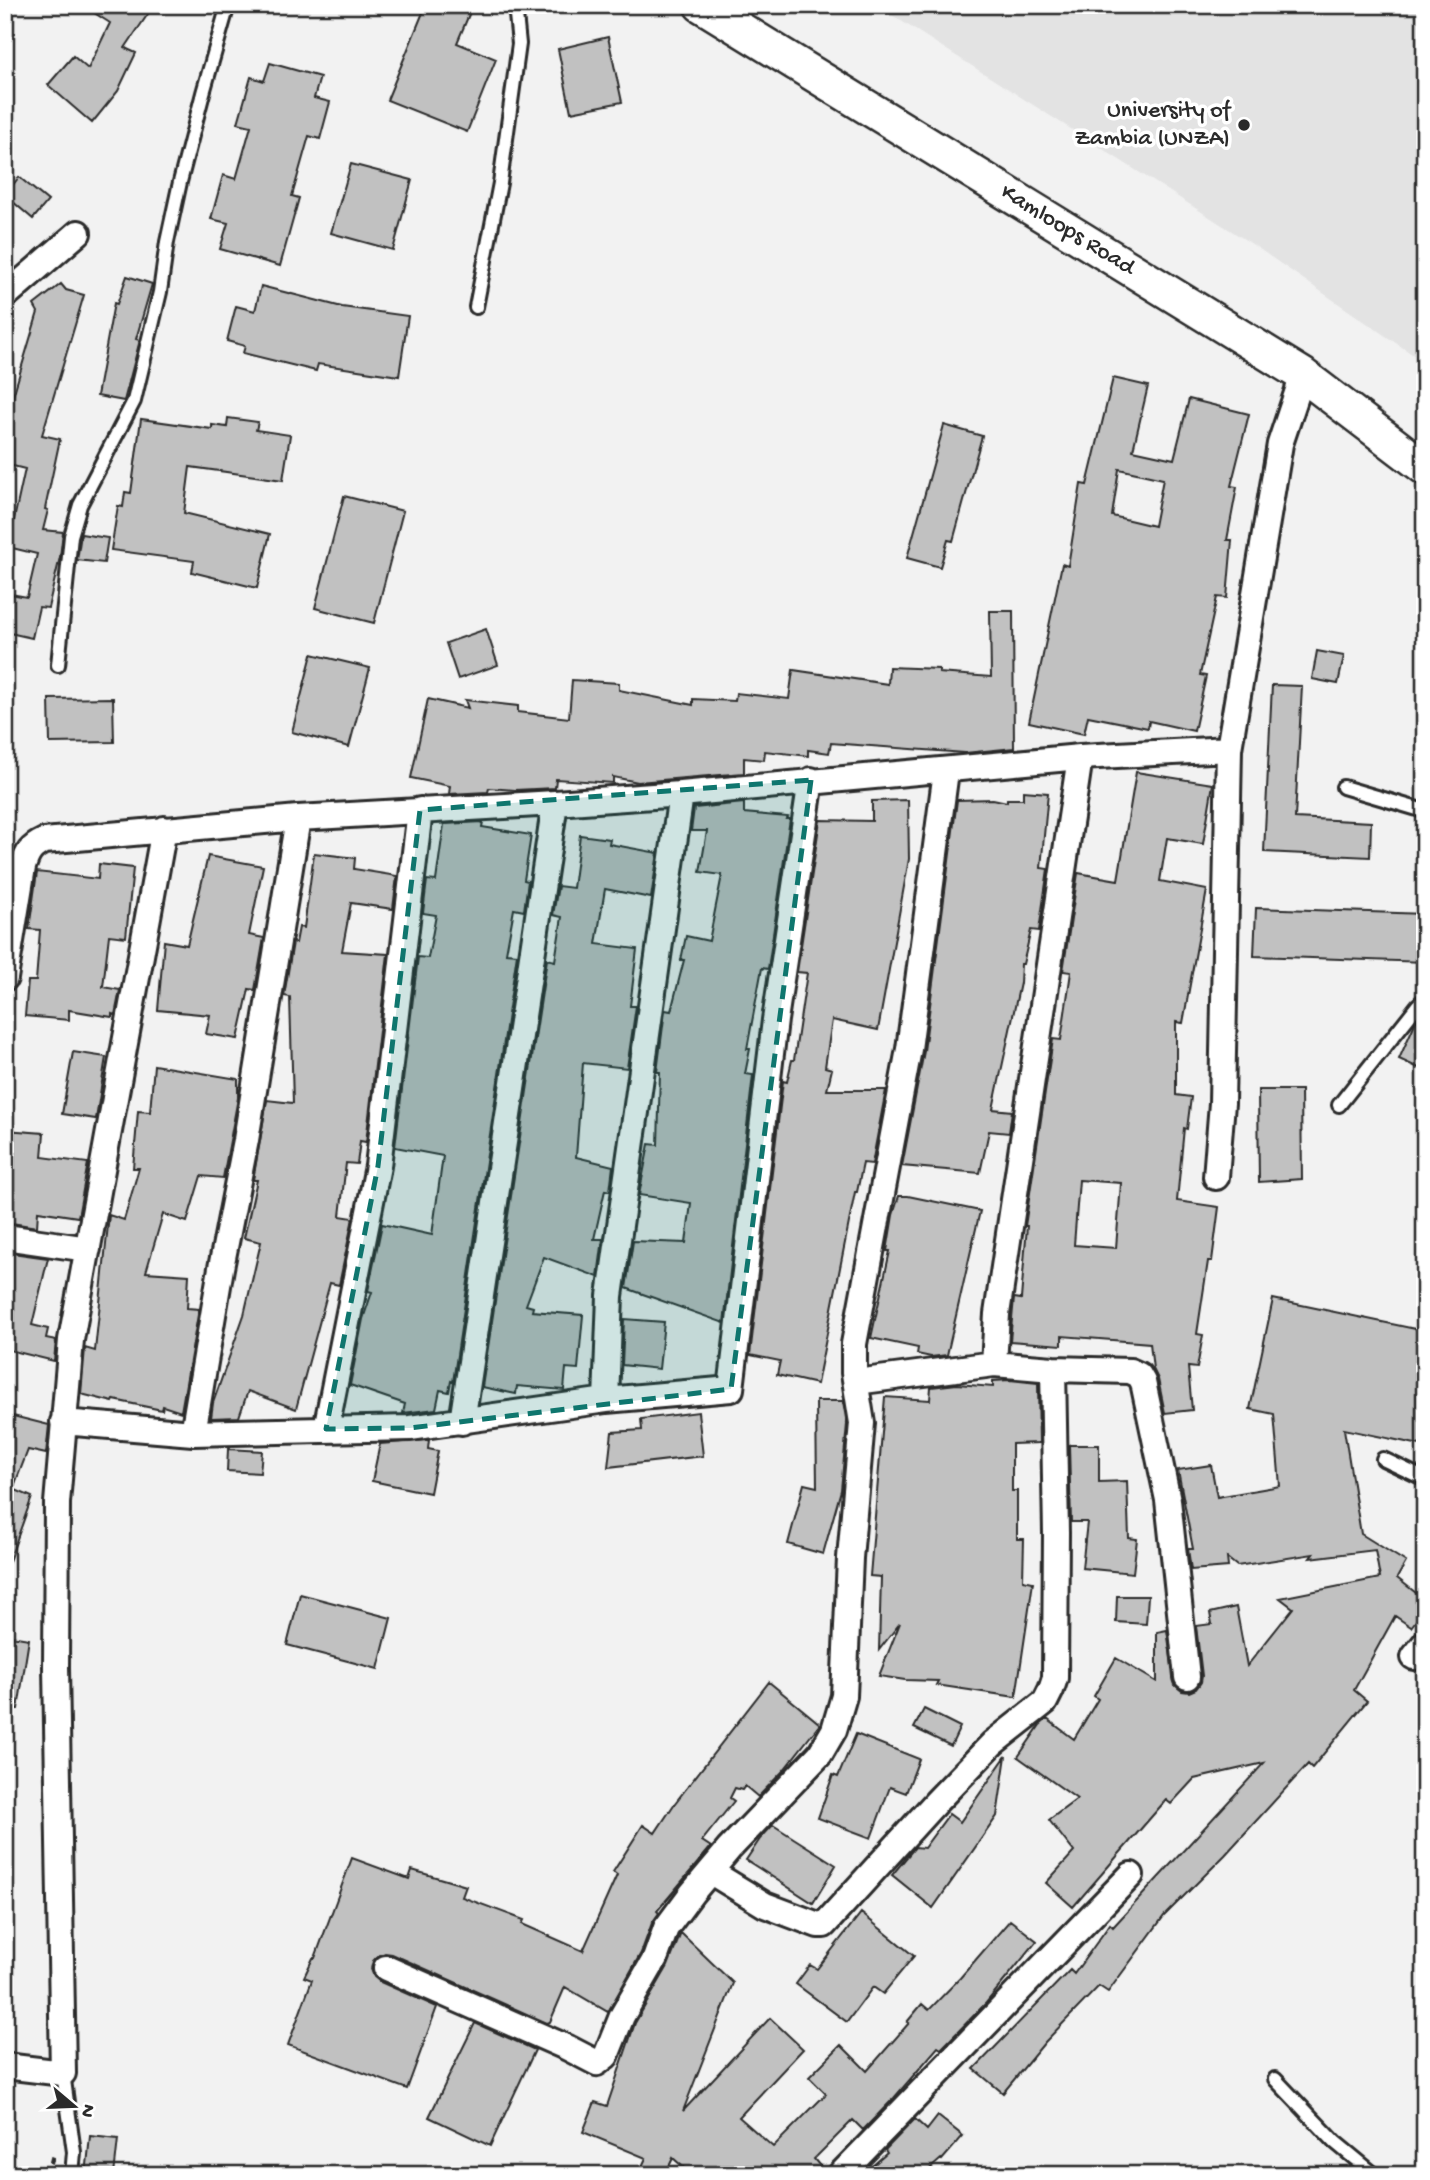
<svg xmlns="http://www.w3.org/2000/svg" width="1430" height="2180" font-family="'Gochi Hand',sans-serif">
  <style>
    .built { fill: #e3e3e3 }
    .building { fill: #c1c1c1; stroke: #2b2b2b; stroke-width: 2; fill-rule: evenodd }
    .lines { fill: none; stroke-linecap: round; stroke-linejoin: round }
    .service-casing { stroke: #2b2b2b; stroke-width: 18 }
    .minor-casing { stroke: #2b2b2b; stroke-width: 30 }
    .secondary-casing { stroke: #2b2b2b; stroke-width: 38 }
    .path { stroke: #2b2b2b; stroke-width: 4.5; stroke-dasharray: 7 5; stroke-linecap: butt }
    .service { stroke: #fff; stroke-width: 12 }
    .minor { stroke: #fff; stroke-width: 24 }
    .secondary { stroke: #fff; stroke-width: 33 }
    .marked { fill: #0f766e; fill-opacity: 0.2; stroke: #0f766e; stroke-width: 5; stroke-dasharray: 14 9; stroke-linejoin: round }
    .poi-dot { fill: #2b2b2b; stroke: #fff; stroke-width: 2.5 }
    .labels { text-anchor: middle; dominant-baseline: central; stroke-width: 7; stroke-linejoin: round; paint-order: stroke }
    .poi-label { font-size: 24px; fill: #2b2b2b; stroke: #fff; text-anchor: end }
    .street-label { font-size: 24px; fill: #2b2b2b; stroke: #fff }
  </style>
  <rect width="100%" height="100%" fill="#f2f2f2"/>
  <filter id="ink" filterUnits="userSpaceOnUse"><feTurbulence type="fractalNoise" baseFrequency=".0143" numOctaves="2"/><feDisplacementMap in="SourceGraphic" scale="14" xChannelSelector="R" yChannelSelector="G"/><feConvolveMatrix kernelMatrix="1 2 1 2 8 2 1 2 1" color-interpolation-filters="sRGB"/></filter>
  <g filter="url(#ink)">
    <path class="built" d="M 876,5 L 1425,5 L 1425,363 L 1252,244 Z"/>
    <path class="building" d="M 82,5 L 154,5 L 125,48 L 136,53 L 118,91 L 92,123 L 48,85 L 73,56 L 88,69 L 110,23 Z
      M 426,5 L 473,5 L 457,43 L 496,59 L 467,132 L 387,100 Z
      M 608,37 L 622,102 L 571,112 L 558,49 Z
      M 270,63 L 320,77 L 314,98 L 330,102 L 320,139 L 309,136 L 292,196 L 299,198 L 280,266 L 220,249 L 228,223 L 211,219 L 223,175 L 236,179 L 251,126 L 238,123 L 251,77 L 264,81 Z
      M 351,164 L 412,180 L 393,250 L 331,233 Z
      M 19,177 L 48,201 L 33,219 L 5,195 Z
      M 127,276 L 152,284 L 136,339 L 140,340 L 124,401 L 97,396 L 114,303 L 117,304 Z
      M 61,284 L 66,290 L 84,295 L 42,435 L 60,439 L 45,509 L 48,510 L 43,530 L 63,532 L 60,557 L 48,608 L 39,607 L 32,638 L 5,632 L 5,593 L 27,597 L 37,554 L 8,547 L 25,469 L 5,464 L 5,423 L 38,312 L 34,305 Z
      M 261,286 L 342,307 L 408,316 L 399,376 L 318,364 L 316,371 L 243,353 L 245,346 L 227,341 L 236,306 L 255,311 Z
      M 1113,378 L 1148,386 L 1133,450 L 1174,459 L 1189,399 L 1249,414 L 1231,486 L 1237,487 L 1227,540 L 1232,540 L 1227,598 L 1217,597 L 1200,675 L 1206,676 L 1194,731 L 1149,721 L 1148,728 L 1088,716 L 1084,734 L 1029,722 L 1062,564 L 1068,566 L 1081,484 L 1087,485 ZM 1119,469 L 1163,479 L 1154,526 L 1112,516 Z
      M 228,418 L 258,422 L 256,430 L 290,435 L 283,480 L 190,467 L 184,513 L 270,534 L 257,588 L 192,572 L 194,561 L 111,550 L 118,506 L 123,507 L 125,492 L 131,493 L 141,419 L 212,429 L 212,425 L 227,427 Z
      M 944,425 L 982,436 L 953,541 L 948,540 L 940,567 L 907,558 Z
      M 344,496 L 403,511 L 374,623 L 315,608 Z
      M 81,534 L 108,538 L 104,563 L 77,560 Z
      M 990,611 L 1013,611 L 1014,748 L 965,753 L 831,743 L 829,753 L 808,750 L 808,756 L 765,751 L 764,760 L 744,758 L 744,773 L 638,782 L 613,777 L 613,783 L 556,779 L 555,788 L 515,790 L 489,788 L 488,792 L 449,794 L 450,786 L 411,778 L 428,699 L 468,708 L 465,700 L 518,706 L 518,712 L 569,718 L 572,680 L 619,683 L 619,690 L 693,705 L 693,699 L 735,701 L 736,693 L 789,699 L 793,670 L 888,684 L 889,667 L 939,669 L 939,673 L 991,677 Z
      M 486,629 L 498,665 L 458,679 L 446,643 Z
      M 1317,651 L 1344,656 L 1338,684 L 1312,679 Z
      M 312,654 L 370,668 L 349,747 L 292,732 Z
      M 1272,685 L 1302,686 L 1295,818 L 1371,822 L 1370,857 L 1264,852 Z
      M 113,698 L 114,742 L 50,743 L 49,699 Z
      M 1136,772 L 1213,784 L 1203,844 L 1167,838 L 1160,881 L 1207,890 L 1183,1023 L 1176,1022 L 1176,1095 L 1191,1097 L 1187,1129 L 1184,1128 L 1177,1201 L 1219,1207 L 1212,1261 L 1208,1261 L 1197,1334 L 1203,1335 L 1197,1368 L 1188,1367 L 1192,1410 L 1165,1413 L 1158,1379 L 1153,1369 L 1150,1343 L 1062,1336 L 1062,1345 L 1010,1341 L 1014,1298 L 1021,1299 L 1027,1226 L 1025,1226 L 1053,1039 L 1061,1040 L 1071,972 L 1063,971 L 1078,873 L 1118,880 ZM 1079,1180 L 1121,1183 L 1116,1248 L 1074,1245 Z
      M 1023,791 L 1048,793 L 1041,868 L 1048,869 L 1039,931 L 1031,930 L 1023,964 L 1021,964 L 1020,983 L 993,1109 L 1012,1111 L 1009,1133 L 989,1131 L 980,1173 L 902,1166 L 924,1051 L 957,800 L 993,799 L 1007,802 L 1007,799 L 1023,799 Z
      M 908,800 L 909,859 L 878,1030 L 832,1020 L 825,1067 L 832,1069 L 827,1090 L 886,1090 L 872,1164 L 863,1163 L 857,1192 L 855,1192 L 817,1384 L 777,1375 L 780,1361 L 750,1355 L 783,1081 L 787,1082 L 792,1060 L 794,1060 L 807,973 L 797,972 L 820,820 L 872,821 L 872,801 Z
      M 744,803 L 744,813 L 788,817 L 787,819 L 790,819 L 768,969 L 762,968 L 747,1049 L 750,1049 L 745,1074 L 753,1075 L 724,1323 L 626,1288 L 633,1241 L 686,1243 L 691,1203 L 639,1195 L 649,1144 L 658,1145 L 660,1072 L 657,1072 L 665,1010 L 671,1011 L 684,960 L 681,960 L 686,936 L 709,941 L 722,875 L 700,872 L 707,831 L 691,831 L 694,808 Z
      M 483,822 L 482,827 L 531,835 L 524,880 L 528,881 L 524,911 L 514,909 L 506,953 L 517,954 L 453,1382 L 451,1381 L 449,1392 L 440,1390 L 436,1409 L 403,1413 L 405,1404 L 350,1385 L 363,1319 L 372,1292 L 368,1291 L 382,1224 L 432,1235 L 443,1156 L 395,1147 L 418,957 L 428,958 L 436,915 L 423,913 L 427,880 L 436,881 L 444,824 Z
      M 580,835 L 610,839 L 609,844 L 658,853 L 651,898 L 605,889 L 596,944 L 637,949 L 630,1006 L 636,1006 L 627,1068 L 583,1063 L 576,1157 L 613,1166 L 610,1191 L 605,1190 L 594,1239 L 603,1239 L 598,1277 L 544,1257 L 526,1305 L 533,1307 L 532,1311 L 583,1315 L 578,1369 L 566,1368 L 564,1390 L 517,1386 L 516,1394 L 482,1387 L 547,959 L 555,961 L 562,917 L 553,915 L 558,886 L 573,888 Z
      M 314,853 L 355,858 L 354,869 L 397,876 L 393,909 L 351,903 L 342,951 L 388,954 L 366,1142 L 360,1141 L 357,1164 L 346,1163 L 340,1216 L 353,1218 L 339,1285 L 330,1283 L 296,1409 L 248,1391 L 239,1417 L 211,1418 L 213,1403 L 244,1315 L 261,1242 L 244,1238 L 257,1180 L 253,1180 L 267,1100 L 293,1103 L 290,997 L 284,996 L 293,942 L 296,943 L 299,927 L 304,928 Z
      M 208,856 L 263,866 L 249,935 L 264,938 L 255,990 L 249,989 L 238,1039 L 206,1034 L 210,1015 L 158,1010 L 164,941 L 187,945 Z
      M 99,864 L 133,868 L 126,937 L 109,935 L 103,987 L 120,990 L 115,1015 L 112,1014 L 112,1017 L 69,1010 L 69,1020 L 25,1016 L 28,981 L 36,981 L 40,930 L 29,929 L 37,872 L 98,879 Z
      M 1256,908 L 1425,914 L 1425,962 L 1254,956 Z
      M 1425,1011 L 1425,1071 L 1399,1059 L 1416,1021 Z
      M 73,1052 L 106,1057 L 96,1119 L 62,1114 Z
      M 154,1065 L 238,1079 L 238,1098 L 223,1178 L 201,1176 L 187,1222 L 163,1214 L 146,1272 L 189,1275 L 187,1308 L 199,1309 L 181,1412 L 163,1406 L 162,1410 L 114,1400 L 113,1402 L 81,1394 L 85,1348 L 95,1351 L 109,1215 L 124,1220 L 139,1168 L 133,1168 L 138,1111 L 150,1112 Z
      M 1258,1090 L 1301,1090 L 1302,1179 L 1259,1182 Z
      M 5,1130 L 44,1133 L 42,1157 L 88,1163 L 78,1217 L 38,1211 L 37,1227 L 5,1222 Z
      M 899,1196 L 908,1196 L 980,1211 L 947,1355 L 931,1357 L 917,1354 L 918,1348 L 871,1338 L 890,1251 L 887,1251 L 893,1215 Z
      M 5,1252 L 48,1258 L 32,1325 L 48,1329 L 46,1338 L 56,1340 L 54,1361 L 5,1349 Z
      M 1273,1299 L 1425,1331 L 1425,1446 L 1344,1429 L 1361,1534 L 1406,1562 L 1397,1578 L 1425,1600 L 1425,1609 L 1411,1627 L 1395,1616 L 1354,1690 L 1367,1701 L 1312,1768 L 1308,1764 L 1225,1855 L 1164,1916 L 1108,1992 L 1099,1986 L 1045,2042 L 1003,2093 L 974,2069 L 1070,1970 L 1074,1974 L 1110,1924 L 1113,1927 L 1264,1763 L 1194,1779 L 1171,1804 L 1166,1800 L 1073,1907 L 1046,1883 L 1074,1852 L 1049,1820 L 1077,1799 L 1018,1757 L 1040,1725 L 1047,1719 L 1074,1739 L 1098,1699 L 1094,1696 L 1116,1658 L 1157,1682 L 1157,1632 L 1167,1630 L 1175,1685 L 1182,1691 L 1189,1692 L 1196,1689 L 1201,1682 L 1202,1676 L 1196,1626 L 1212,1624 L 1210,1613 L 1236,1607 L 1247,1666 L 1293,1608 L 1280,1598 L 1380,1578 L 1375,1550 L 1310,1558 L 1313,1554 L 1237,1566 L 1227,1558 L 1228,1567 L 1191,1570 L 1188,1549 L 1193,1549 L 1178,1470 L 1211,1465 L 1217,1497 L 1280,1486 L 1274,1414 L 1250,1409 Z
      M 624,1319 L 664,1322 L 659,1369 L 622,1365 Z
      M 1010,1380 L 1038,1383 L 1039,1443 L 1012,1444 L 1012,1491 L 1017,1491 L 1017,1539 L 1024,1539 L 1023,1580 L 1033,1582 L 1016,1697 L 936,1685 L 938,1681 L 905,1680 L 879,1676 L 900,1623 L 879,1650 L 881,1577 L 870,1576 L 885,1397 L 930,1400 L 931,1387 L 957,1384 L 993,1387 L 993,1381 Z
      M 816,1401 L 843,1401 L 847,1424 L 841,1490 L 823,1554 L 788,1544 L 804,1484 L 817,1487 Z
      M 698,1412 L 703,1456 L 608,1467 L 612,1432 L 642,1430 L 641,1419 Z
      M 5,1414 L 49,1425 L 46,1454 L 28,1450 L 13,1489 L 32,1497 L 8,1564 L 5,1564 Z
      M 429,1440 L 428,1449 L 438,1451 L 430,1493 L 372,1481 L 380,1444 Z
      M 1069,1445 L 1099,1445 L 1099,1482 L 1127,1481 L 1129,1538 L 1137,1539 L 1133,1573 L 1082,1568 L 1087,1522 L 1071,1522 Z
      M 228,1449 L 262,1451 L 260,1473 L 227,1471 Z
      M 300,1594 L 391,1618 L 378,1669 L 287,1645 Z
      M 1117,1596 L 1148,1596 L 1146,1624 L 1116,1622 Z
      M 5,1635 L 29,1639 L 18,1709 L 5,1709 Z
      M 769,1682 L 820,1724 L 783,1771 L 758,1797 L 745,1786 L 742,1790 L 735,1788 L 730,1798 L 734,1801 L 702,1841 L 711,1847 L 657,1911 L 659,1913 L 652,1923 L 641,1953 L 608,2012 L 565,1987 L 550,2022 L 547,2023 L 392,1954 L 385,1953 L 378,1956 L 373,1961 L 371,1969 L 374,1977 L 380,1982 L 437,2007 L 407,2089 L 288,2045 L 312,1980 L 304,1977 L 313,1958 L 315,1958 L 352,1858 L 409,1879 L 412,1870 L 466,1886 L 462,1897 L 524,1920 L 522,1924 L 583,1951 L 617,1875 L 613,1872 L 643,1825 L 655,1833 L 675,1803 Z
      M 924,1709 L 960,1727 L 951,1746 L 914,1728 Z
      M 856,1734 L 919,1759 L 906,1793 L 890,1787 L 871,1838 L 818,1818 L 833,1775 L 838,1777 Z
      M 1006,1756 L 997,1816 L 933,1908 L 892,1875 L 915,1847 L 924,1848 L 949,1814 L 960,1822 Z
      M 773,1825 L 836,1865 L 813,1903 L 746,1860 L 760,1839 Z
      M 861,1913 L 914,1956 L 883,1994 L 873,1987 L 847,2022 L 796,1984 L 810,1965 L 817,1969 Z
      M 1010,1920 L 1037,1941 L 986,2003 L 941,2049 L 938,2047 L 894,2098 L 863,2130 L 853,2120 L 814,2159 L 825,2172 L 826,2175 L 692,2175 L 673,2158 L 665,2175 L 638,2175 L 646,2158 L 583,2132 L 595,2102 L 607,2106 L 635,2023 L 668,1966 L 681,1933 L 733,1983 L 683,2111 L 770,2018 L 803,2049 L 739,2117 L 773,2147 L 826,2094 L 809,2077 L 841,2045 L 867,2071 L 909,2023 L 907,2022 L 922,2004 L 929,2010 L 960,1978 Z
      M 475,2023 L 535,2050 L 490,2146 L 429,2117 Z
      M 938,2116 L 963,2136 L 942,2160 L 941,2159 L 923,2175 L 862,2175 L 887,2153 L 885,2150 L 915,2119 L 927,2130 Z
      M 90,2136 L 118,2139 L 114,2175 L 86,2175 Z"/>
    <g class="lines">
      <g class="service-casing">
        <path id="service" d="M 476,307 L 500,183 L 519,44 L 515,5
          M 58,665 L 71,536 L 80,505 L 134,401 L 160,292 L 167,242 L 180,182 L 203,93 L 228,5
          M 1343,787 L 1421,810 L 1425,815
          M 1339,1105 L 1418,1005 L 1425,999
          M 1383,1459 L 1425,1479
          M 63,2073 L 74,2152 L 72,2175
          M 1275,2079 L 1335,2142 L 1375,2175"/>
      </g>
      <g class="minor-casing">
        <path id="minor" d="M 5,296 L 78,233
          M 1080,757 L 997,1314 L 994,1364 L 1053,1369 L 1130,1371 L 1139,1375 L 1143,1382 L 1168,1500 L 1187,1677
          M 5,978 L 23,867 C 27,853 31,847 44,841 L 298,818 L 555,803 L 681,794 L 1080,757 L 1229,749
          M 1216,1177 L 1222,1103 L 1229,749 L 1280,444 L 1303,375
          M 5,1237 L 88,1249
          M 856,1382 L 994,1364
          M 606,1400 L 610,1296 L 681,794
          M 63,1422 L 193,1433 L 410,1428 L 606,1400 L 731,1389 L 775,1020 L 811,780
          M 462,1422 L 555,803
          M 326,1429 L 378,1166 L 420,810
          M 193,1433 L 221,1268 L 246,1140 L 298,818
          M 1414,1657 L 1425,1643
          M 711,1872 L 765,1905 L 818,1925 L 824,1925 L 936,1802 L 993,1743 L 1045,1702 L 1051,1690 L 1055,1678 L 1056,1533 L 1053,1369
          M 386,1968 L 568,2048 L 597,2063 L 606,2056 L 622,2016 L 655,1959 L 666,1928 L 692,1893 L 729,1849 L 820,1754 L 834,1730 L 844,1696 L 850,1558 L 862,1423 L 854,1373 L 854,1344 L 909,1049 L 946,771
          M 5,2066 L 63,2073 L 56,1667 L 57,1503 L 71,1340 L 164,829
          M 840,2175 L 1131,1875"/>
      </g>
      <g class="secondary-casing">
        <g id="secondary">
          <path id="s1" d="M 701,5 L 1303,375 L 1425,468"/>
        </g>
      </g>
      <path class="path" d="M 48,2175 L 53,2155"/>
      <use href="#service" class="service"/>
      <use href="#minor" class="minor"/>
      <use href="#secondary" class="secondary"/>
    </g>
  </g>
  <path class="marked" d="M 811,780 L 731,1389 L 410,1428 L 326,1429 L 378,1166 L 420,810 Z"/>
  <circle class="poi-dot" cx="1244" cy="125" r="7"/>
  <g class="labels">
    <g class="poi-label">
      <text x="1230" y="111">University of<tspan x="1230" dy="28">Zambia (UNZA)</tspan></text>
    </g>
    <g class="street-label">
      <text stroke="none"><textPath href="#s1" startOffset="430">Kamloops Road</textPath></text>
    </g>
  </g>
  <rect width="1430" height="2180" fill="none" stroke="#fff" stroke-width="28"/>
  <rect x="14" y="14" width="1402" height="2152" fill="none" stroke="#2b2b2b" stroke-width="2.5" filter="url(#ink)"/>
  <g transform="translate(74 2106) rotate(109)" stroke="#ffffff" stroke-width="5" paint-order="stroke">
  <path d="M0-5L12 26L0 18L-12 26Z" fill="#2b2b2b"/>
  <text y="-10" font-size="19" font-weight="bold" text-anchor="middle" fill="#2b2b2b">N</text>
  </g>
</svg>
